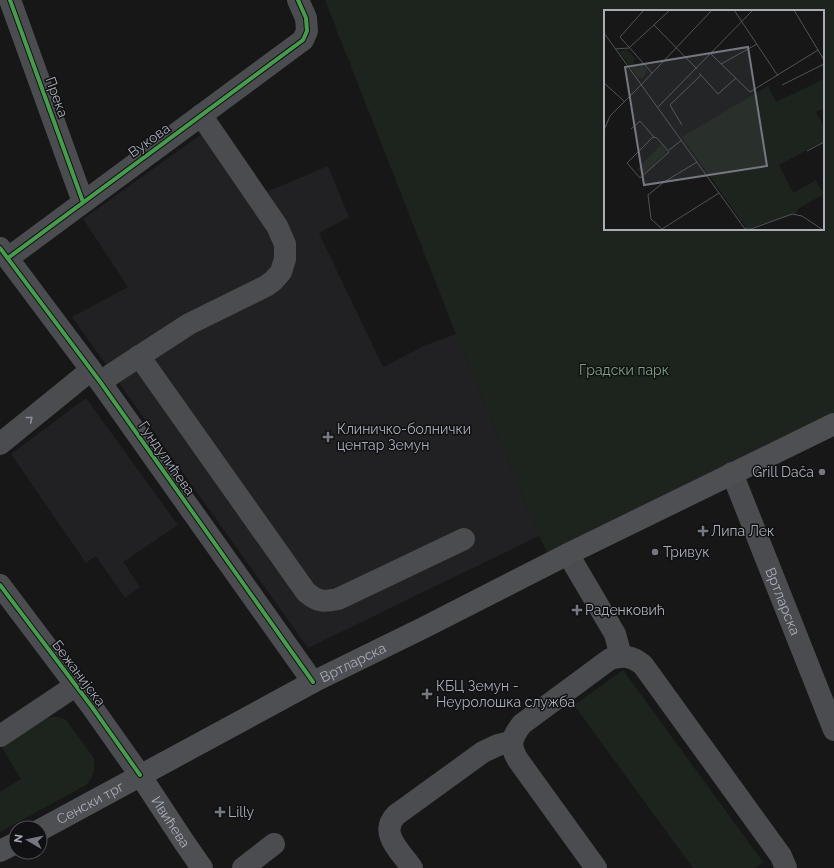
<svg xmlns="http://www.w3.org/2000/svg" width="834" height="868" font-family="Raleway,sans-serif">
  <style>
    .built { fill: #212123 }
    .green { fill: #1d241e; fill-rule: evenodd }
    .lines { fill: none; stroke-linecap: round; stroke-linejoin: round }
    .minor { stroke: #4b4c50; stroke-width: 22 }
    .major { stroke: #4d4f52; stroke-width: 22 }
    .cycleway-casing { stroke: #111113; stroke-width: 6 }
    .cycleway { stroke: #469c4c; stroke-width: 4 }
    .oneway { stroke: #8c9099 }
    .poi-dot { fill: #757880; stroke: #111113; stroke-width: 1.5 }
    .labels { text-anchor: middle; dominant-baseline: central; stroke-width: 3; stroke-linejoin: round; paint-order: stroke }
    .street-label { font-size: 14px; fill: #a8adb8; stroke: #111113 }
    .park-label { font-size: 14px; fill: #7fa381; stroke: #111113 }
    .poi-label { font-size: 14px; fill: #a8adb8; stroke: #111113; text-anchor: start }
    .inset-road { fill: none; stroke: #515357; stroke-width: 1 }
    .view { fill: #757880; fill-opacity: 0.15; stroke: #757880; stroke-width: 2 }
    .inset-edge { fill: none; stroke: #a8adb8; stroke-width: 2 }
  </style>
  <rect width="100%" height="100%" fill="#171717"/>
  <path class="built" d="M 210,128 L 264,193 L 328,166 L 349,217 L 319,233 L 383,367 L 426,345 L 456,334 L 539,536 L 308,648 L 72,317 L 128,287 L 83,219 Z
    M 86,398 L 178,525 L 123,562 L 140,587 L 125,598 L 96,556 L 86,563 L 11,454 Z"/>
  <path class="green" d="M 325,0 L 834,0 L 834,424 L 547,552 L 539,536 L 456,334 ZM 605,11 L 823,11 L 823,229 L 605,229 Z
    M 623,670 L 763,862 L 755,868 L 693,868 L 574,705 Z
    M 52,717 L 59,717 L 66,720 L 94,758 C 95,769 94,777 86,785 L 0,832 L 0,792 L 21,779 L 2,748 C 17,736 33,721 52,717 Z"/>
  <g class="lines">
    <g class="minor">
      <path d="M 10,0 L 83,202"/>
      <path d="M 0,248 L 101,383 L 313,682"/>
      <path d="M 8,258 L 303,40 L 307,31 L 306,18 L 298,0"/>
      <path d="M 139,356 L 306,592 C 318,602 323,602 338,599 L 464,539"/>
      <path d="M 101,383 L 112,374 L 189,324 L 266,286 L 273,281 L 281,272 L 285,259 L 285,244 L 277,226 L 201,115"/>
      <path d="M 0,444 L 91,370"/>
      <path id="s1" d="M 732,473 L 834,730"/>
      <path d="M 568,554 L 615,634 L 621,656"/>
      <path d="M 0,585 L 92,707 L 140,775"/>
      <path d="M 0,736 L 75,686"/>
      <path d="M 243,868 L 274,844"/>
      <path d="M 412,868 C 401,852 378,833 396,815 L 483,752 L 498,745 L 511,742"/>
      <path d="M 596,868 L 518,760 C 509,745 511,738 522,724 L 610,659 C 624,655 632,656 643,665 L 781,856 L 786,868"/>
    </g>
    <g class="major">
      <path id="s2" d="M 140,775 L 184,842 L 202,868"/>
      <path id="s3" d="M 40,830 L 313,682 L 425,627 L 568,554 L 834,424"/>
      <path d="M 0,851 L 16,843"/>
    </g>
    <g class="cycleway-casing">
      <path id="cycleway" d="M 10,0 L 83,202
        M 0,248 L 101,383 L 313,682
        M 8,258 L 303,40 L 307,31 L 306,18 L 298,0
        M 0,585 L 92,707 L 140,775"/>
    </g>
    <use href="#cycleway" class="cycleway"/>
  </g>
  <defs><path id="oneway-chevron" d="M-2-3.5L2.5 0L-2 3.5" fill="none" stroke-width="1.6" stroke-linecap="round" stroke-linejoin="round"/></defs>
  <use class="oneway" href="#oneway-chevron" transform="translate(30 419) rotate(-39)"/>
  <g class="poi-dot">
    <path d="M326 431h4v4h4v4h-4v4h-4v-4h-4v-4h4z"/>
    <circle cx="822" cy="472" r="4"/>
    <path d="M701 525h4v4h4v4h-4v4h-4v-4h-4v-4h4z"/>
    <circle cx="655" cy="552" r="4"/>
    <path d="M575 604h4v4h4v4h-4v4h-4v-4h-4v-4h4z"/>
    <path d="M425 688h4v4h4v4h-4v4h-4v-4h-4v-4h4z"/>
    <path d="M218 806h4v4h4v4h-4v4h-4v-4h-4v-4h4z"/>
  </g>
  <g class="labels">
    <g class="street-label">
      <text transform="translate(57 97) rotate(70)">Прека</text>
      <text transform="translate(149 140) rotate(-36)">Вукова</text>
      <text transform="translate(167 458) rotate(55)">Гундулићева</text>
      <text stroke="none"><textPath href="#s1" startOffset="138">Вртларска</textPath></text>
      <text stroke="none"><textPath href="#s3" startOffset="355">Вртларска</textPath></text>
      <text transform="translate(79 673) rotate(53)">Бежанијска</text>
      <text stroke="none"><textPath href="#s3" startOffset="57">Сенски трг</textPath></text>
      <text stroke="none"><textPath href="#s2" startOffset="56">Ивићева</textPath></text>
    </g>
    <g class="park-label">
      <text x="624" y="370">Градски парк</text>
    </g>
    <g class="poi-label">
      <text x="337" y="429">Клиничко-болнички<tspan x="337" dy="16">центар Земун</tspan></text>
      <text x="814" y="472" text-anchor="end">Grill Dača</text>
      <text x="711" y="531">Липа Лек</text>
      <text x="663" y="552">Тривук</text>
      <text x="585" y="610">Раденковић</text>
      <text x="436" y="686">КБЦ Земун -<tspan x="436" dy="16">Неуролошка служба</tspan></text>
      <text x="228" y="812">Lilly</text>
    </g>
  </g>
  <g transform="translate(604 10)">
    <rect width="220" height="220" fill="#171717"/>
    <path d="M 22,39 L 32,49 L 29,52 L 34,58 L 38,54 L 43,60 L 39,68 L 35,68 L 15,42 ZM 220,69 L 220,98 L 212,102 L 220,116 L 220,131 L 175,155 L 189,183 L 212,170 L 220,184 L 194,199 L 192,204 L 143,219 L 78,127 L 164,76 L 172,92 ZM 57,135 L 63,141 L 39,165 L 33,159 Z" fill="#1d241e"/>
    <path class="inset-road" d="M 40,0 L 16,27 L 48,63M 130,0 L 174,66M 190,0 L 220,50M 50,15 L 93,59M 0,23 L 141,219 L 147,219 L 188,204 L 198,206 L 219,220M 25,38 L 66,0M 11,39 L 25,38M 107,44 L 146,82 L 214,40M 117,54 L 153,34M 95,63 L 114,84 L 132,68M 0,73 L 20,91M 37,75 L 108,0M 178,75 L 220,54M 54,97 L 149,0M 78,115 L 66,95 L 97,65M 27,119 L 36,111 L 50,127M 0,120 L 6,106 L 37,75M 49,127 L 53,128 L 65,142 L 36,168 L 23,153 ZM 65,140 L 78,130M 203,141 L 220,132M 58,219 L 115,183M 59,220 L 47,209 L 44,185 L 60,172 L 93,152"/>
    <path class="view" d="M 144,37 L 163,156 L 40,175 L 21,57 Z"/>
    <rect width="220" height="220" class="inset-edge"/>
  </g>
  <g transform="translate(28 840) rotate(279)"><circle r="19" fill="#111113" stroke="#4d4f55"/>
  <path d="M0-3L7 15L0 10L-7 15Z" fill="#757880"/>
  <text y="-6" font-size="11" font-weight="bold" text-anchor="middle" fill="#a8adb8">N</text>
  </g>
</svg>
